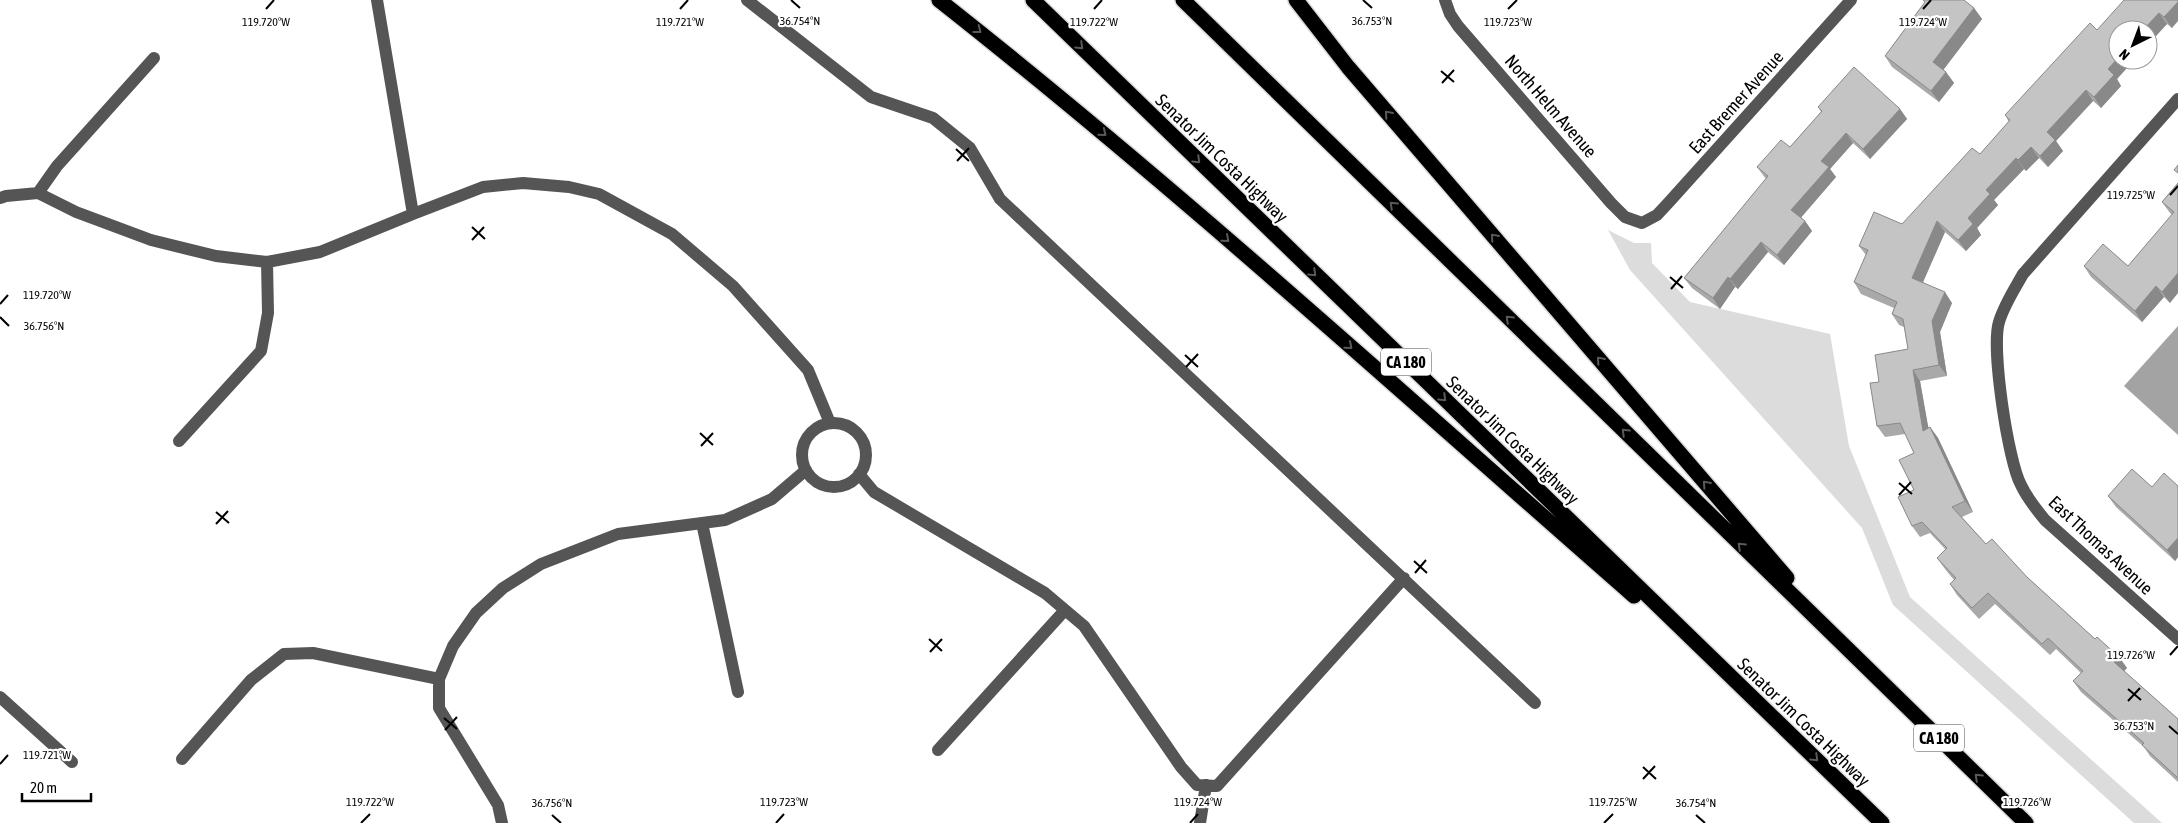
<svg xmlns="http://www.w3.org/2000/svg" width="2178" height="823" font-family="'Asap Condensed',sans-serif">
  <style>
    .green { fill: #dcdcdc }
    .water { fill: #a3a3a3 }
    .lines { fill: none; stroke-linecap: round; stroke-linejoin: round }
    .highway-casing { stroke: #dbdbdb; stroke-width: 18 }
    .minor { stroke: #555; stroke-width: 12 }
    .highway { stroke: #000; stroke-width: 15 }
    .wall { fill: #a9a9a9 }
    .shaded-wall { fill: #898989 }
    .building { fill: #c4c4c4; stroke: #898989 }
    .oneway { stroke: #595959 }
    .ticks { fill: none; stroke: #000; stroke-width: 2 }
    .labels { text-anchor: middle; dominant-baseline: central; stroke-width: 4.5; stroke-linejoin: round; paint-order: stroke }
    .shield { fill: #fff; stroke: #4c4c4c; stroke-width: 1 }
    .shield-label { font-size: 16px; font-weight: bold; fill: #000 }
    .street-label { font-size: 18px; fill: #000; stroke: #fff }
    .ticks-label { font-size: 12px; text-anchor: middle; fill: #000; stroke: #fff; stroke-width: 4.5; stroke-linejoin: round; paint-order: stroke }
  </style>
  <rect width="100%" height="100%" fill="#fff"/>
  <path class="green" d="M 1608,230 L 1634,243 L 1651,243 L 1652,263 L 1690,302 L 1830,334 L 1849,446 L 1910,597 L 2162,823 L 2134,823 L 1893,605 L 1862,528 L 1630,270 Z"/>
  <path class="water" d="M 2178,326 L 2178,435 L 2124,386 Z"/>
  <g class="lines">
    <g class="highway-casing">
      <path id="highway" d="M 939,0 C 1179,189 1404,395 1634,596
        M 1033,0 L 1882,823
        M 1183,0 L 2026,823
        M 1296,0 L 1348,67 L 1787,578"/>
    </g>
    <path class="minor" d="M 747,0 L 871,97 L 933,118 L 970,148 L 1000,199 L 1535,703
      M 1445,0 L 1450,14 L 1458,26 L 1611,203 L 1625,217 L 1642,223 L 1657,215 L 1670,201 L 1851,0
      M 2178,99 L 2023,274 C 2014,290 2004,305 1999,322 C 1991,348 2008,461 2021,485 C 2027,498 2036,509 2045,520 L 2178,639
      M 38,193 L 57,166 L 154,58
      M 0,198 L 6,196 L 38,193 L 76,212 L 151,240 L 216,256 L 267,262 L 320,252 L 413,214 L 377,0
      M 413,214 L 483,187 L 523,183 L 569,187 L 599,194 L 672,234 L 733,286 L 808,370 L 830,423
      M802 455a32 32 0 1 1 64 0a32 32 0 1 1-64 0Z
      M 179,441 L 261,351 L 268,313 L 267,262
      M 859,474 L 874,492 L 1045,593 L 1084,626 L 1181,767 L 1197,785 L 1217,786 L 1404,578
      M 702,523 L 738,692
      M 0,697 L 72,762
      M 938,750 L 1065,610
      M 182,759 L 251,680 L 284,654 L 313,653 L 439,679
      M 502,823 L 498,805 L 439,708 L 439,679 L 453,646 L 476,613 L 503,588 L 541,564 L 618,534 L 725,520 L 772,499 L 806,470
      M 1200,823 L 1206,785"/>
    <use href="#highway" class="highway"/>
  </g>
  <path class="wall" d="M 2178,0 L 2172,28 L 2167,24 L 2118,60 L 2134,60 L 2117,79 L 2121,86 L 2101,108 L 2093,101 L 2056,141 L 2063,151 L 2048,167 L 2039,158 L 2026,171 L 2024,169 L 1994,200 L 1998,205 L 1977,228 L 1981,235 L 1966,251 L 1945,232 L 1923,282 L 1952,303 L 1940,332 L 1947,376 L 1920,381 L 1928,428 L 1930,427 L 1938,438 L 1973,512 L 1962,517 L 1986,544 L 2027,577 L 2095,639 L 2119,657 L 2127,668 L 2124,671 L 2178,719 L 2178,782 L 2150,756 L 2144,747 L 2081,692 L 2073,681 L 2081,673 L 2056,649 L 2050,655 L 1995,604 L 1979,619 L 1957,595 L 1950,584 L 1954,580 L 1945,569 L 1937,558 L 1946,550 L 1930,533 L 1920,537 L 1912,526 L 1914,453 L 1905,434 L 1885,437 L 1877,426 L 1879,382 L 1908,349 L 1904,327 L 1899,325 L 1892,314 L 1894,308 L 1861,294 L 1854,282 L 1866,255 L 1859,246 L 1902,224 L 1980,154 L 2009,122 L 2005,115 L 2097,30 Z
    M 1925,2 L 1974,8 L 1982,19 L 1943,70 L 1946,72 L 1954,83 L 1939,102 L 1892,67 L 1885,56 Z
    M 1818,107 L 1900,109 L 1907,119 L 1870,159 L 1853,143 L 1830,169 L 1836,177 L 1801,217 L 1805,221 L 1812,231 L 1784,265 L 1768,252 L 1738,289 L 1735,287 L 1720,309 L 1692,288 L 1684,278 L 1766,179 L 1757,167 L 1790,147 L 1821,112 Z
    M 2178,183 L 2170,303 L 2164,297 L 2142,322 L 2091,277 L 2084,266 L 2128,266 L 2172,215 L 2170,213 L 2162,202 Z
    M 2178,486 L 2178,557 L 2175,561 L 2116,507 L 2108,496 L 2152,487 Z"/>
  <path class="shaded-wall" d="M 2178,2 L 2178,21 L 2172,28 L 2164,17 Z
    M 1974,8 L 1982,19 L 1941,73 L 1933,62 Z
    M 2159,13 L 2167,24 L 2148,45 L 2148,30 L 2143,30 Z
    M 2118,58 L 2118,60 L 2134,60 L 2117,79 L 2121,86 L 2101,108 L 2094,97 L 2108,69 Z
    M 1946,72 L 1954,83 L 1939,102 L 1931,91 Z
    M 2086,90 L 2093,101 L 2056,141 L 2063,151 L 2048,167 L 2040,156 L 2047,132 Z
    M 1900,109 L 1907,119 L 1870,159 L 1863,149 Z
    M 1846,133 L 1853,143 L 1830,169 L 1836,177 L 1799,220 L 1791,210 L 1821,161 Z
    M 2031,147 L 2039,158 L 2026,171 L 2018,160 Z
    M 2016,158 L 2024,169 L 1994,200 L 1998,205 L 1977,228 L 1981,235 L 1966,251 L 1958,240 L 1968,218 L 1986,190 Z
    M 1805,221 L 1812,231 L 1784,265 L 1777,255 Z
    M 1937,221 L 1945,232 L 1920,289 L 1912,278 Z
    M 1761,242 L 1768,252 L 1738,289 L 1730,279 Z
    M 2178,273 L 2178,293 L 2170,303 L 2162,292 Z
    M 1728,277 L 1735,287 L 1720,309 L 1713,298 Z
    M 2156,286 L 2164,297 L 2142,322 L 2135,311 Z
    M 1945,292 L 1952,303 L 1940,332 L 1947,376 L 1939,365 L 1932,321 Z
    M 1913,370 L 1920,381 L 1931,442 L 1923,431 Z
    M 1930,427 L 1938,438 L 1973,512 L 1965,501 Z
    M 2178,538 L 2178,557 L 2175,561 L 2167,550 Z
    M 2119,657 L 2127,668 L 2122,673 L 2114,662 Z"/>
  <path class="building" d="M 1923,0 L 1964,0 L 1974,8 L 1933,62 L 1946,72 L 1931,91 L 1885,56 L 1925,2 Z
    M 2124,0 L 2178,0 L 2178,2 L 2164,17 L 2159,13 L 2143,30 L 2118,30 L 2118,58 L 2108,69 L 2114,75 L 2094,97 L 2086,90 L 2047,132 L 2055,140 L 2040,156 L 2031,147 L 2018,160 L 2016,158 L 1986,190 L 1990,194 L 1968,218 L 1973,224 L 1958,240 L 1937,221 L 1912,278 L 1945,292 L 1932,321 L 1939,365 L 1913,370 L 1923,431 L 1930,427 L 1965,501 L 1952,507 L 1986,544 L 1992,539 L 2027,577 L 2095,639 L 2097,637 L 2119,657 L 2114,662 L 2178,719 L 2178,778 L 2142,745 L 2144,743 L 2073,681 L 2083,671 L 2048,638 L 2042,644 L 1988,593 L 1972,608 L 1950,584 L 1956,578 L 1937,558 L 1947,548 L 1922,522 L 1912,526 L 1898,497 L 1914,490 L 1899,460 L 1914,453 L 1900,423 L 1877,426 L 1870,383 L 1879,382 L 1875,355 L 1908,349 L 1903,319 L 1892,314 L 1897,302 L 1854,282 L 1868,250 L 1859,246 L 1874,212 L 1902,224 L 1972,148 L 1980,154 L 2010,120 L 2005,115 L 2090,23 L 2097,30 Z
    M 1854,67 L 1900,109 L 1863,149 L 1846,133 L 1821,161 L 1829,167 L 1791,210 L 1805,221 L 1777,255 L 1761,242 L 1730,279 L 1728,277 L 1713,298 L 1684,278 L 1768,176 L 1757,167 L 1781,140 L 1790,147 L 1822,111 L 1818,107 Z
    M 2178,165 L 2178,173 L 2174,170 Z
    M 2178,183 L 2178,273 L 2162,292 L 2156,286 L 2135,311 L 2084,266 L 2103,244 L 2128,266 L 2174,212 L 2162,202 Z
    M 2132,469 L 2152,487 L 2164,473 L 2178,486 L 2178,538 L 2167,550 L 2108,496 Z"/>
  <defs><path id="oneway-chevron" d="M-2-3.5L2.5 0L-2 3.5" fill="none" stroke-width="1.6" stroke-linecap="round" stroke-linejoin="round" transform="scale(1.25)"/></defs>
  <g class="oneway">
    <use href="#oneway-chevron" transform="translate(978 30) rotate(38)"/>
    <use href="#oneway-chevron" transform="translate(1080 46) rotate(44)"/>
    <use href="#oneway-chevron" transform="translate(1388 114) rotate(-131)"/>
    <use href="#oneway-chevron" transform="translate(1103 133) rotate(40)"/>
    <use href="#oneway-chevron" transform="translate(1197 160) rotate(44)"/>
    <use href="#oneway-chevron" transform="translate(1393 205) rotate(-136)"/>
    <use href="#oneway-chevron" transform="translate(1494 237) rotate(-131)"/>
    <use href="#oneway-chevron" transform="translate(1226 239) rotate(41)"/>
    <use href="#oneway-chevron" transform="translate(1313 273) rotate(44)"/>
    <use href="#oneway-chevron" transform="translate(1509 319) rotate(-136)"/>
    <use href="#oneway-chevron" transform="translate(1349 346) rotate(41)"/>
    <use href="#oneway-chevron" transform="translate(1600 360) rotate(-131)"/>
    <use href="#oneway-chevron" transform="translate(1443 398) rotate(44)"/>
    <use href="#oneway-chevron" transform="translate(1625 432) rotate(-136)"/>
    <use href="#oneway-chevron" transform="translate(1706 484) rotate(-131)"/>
    <use href="#oneway-chevron" transform="translate(1741 546) rotate(-136)"/>
    <use href="#oneway-chevron" transform="translate(1815 758) rotate(44)"/>
    <use href="#oneway-chevron" transform="translate(1978 777) rotate(-136)"/>
  </g>
  <path class="ticks" d="M 791,0 L 800,8M 1363,0 L 1372,8M 266,9 L 274,0M 680,9 L 688,0M 1094,9 L 1102,0M 1508,9 L 1517,0M 1923,9 L 1931,0M 1441,71 L 1454,82M 1442,83 L 1454,70M 956,149 L 969,161M 957,161 L 969,148M 2170,195 L 2178,186M 472,227 L 485,239M 472,240 L 484,227M 1670,277 L 1683,288M 1671,289 L 1682,276M 0,304 L 8,295M 0,317 L 9,326M 1185,355 L 1198,367M 1186,367 L 1198,354M 700,433 L 713,445M 701,446 L 713,433M 1899,483 L 1912,494M 1899,495 L 1911,482M 216,512 L 229,523M 216,524 L 228,511M 1414,561 L 1427,573M 1415,573 L 1426,560M 929,639 L 942,651M 930,652 L 942,639M 2170,655 L 2178,646M 2128,689 L 2141,700M 2128,701 L 2140,688M 444,718 L 457,729M 2169,726 L 2178,734M 445,730 L 457,717M 0,764 L 8,755M 1643,767 L 1656,779M 1643,779 L 1655,766M 552,815 L 561,823M 1696,815 L 1705,823M 361,823 L 370,814M 776,823 L 784,814M 1190,823 L 1198,814M 1604,823 L 1613,814M 2018,823 L 2027,814"/>
  <g class="labels">
    <g class="shield">
      <rect x="1381" y="348.5" width="50" height="27" rx="4"/>
      <rect x="1914" y="724.5" width="50" height="27" rx="4"/>
    </g>
    <g class="shield-label">
      <text x="1406" y="362">CA 180</text>
      <text x="1939" y="738">CA 180</text>
    </g>
    <g class="street-label">
      <text transform="translate(1736 102) rotate(-48)">East Bremer Avenue</text>
      <text transform="translate(1551 106) rotate(49)">North Helm Avenue</text>
      <text transform="translate(1222 158) rotate(44)">Senator Jim Costa Highway</text>
      <text transform="translate(1513 440) rotate(44)">Senator Jim Costa Highway</text>
      <text transform="translate(2101 545) rotate(43)">East Thomas Avenue</text>
      <text transform="translate(1804 722) rotate(44)">Senator Jim Costa Highway</text>
    </g>
  </g>
  <g class="ticks-label">
    <text x="1372" y="25">36.753°N</text>
    <text x="800" y="25">36.754°N</text>
    <text x="266" y="26">119.720°W</text>
    <text x="680" y="26">119.721°W</text>
    <text x="1094" y="26">119.722°W</text>
    <text x="1508" y="26">119.723°W</text>
    <text x="1923" y="26">119.724°W</text>
    <text x="2131" y="199">119.725°W</text>
    <text x="47" y="299">119.720°W</text>
    <text x="44" y="330">36.756°N</text>
    <text x="2131" y="659">119.726°W</text>
    <text x="2134" y="730">36.753°N</text>
    <text x="47" y="759">119.721°W</text>
    <text x="370" y="806">119.722°W</text>
    <text x="784" y="806">119.723°W</text>
    <text x="1198" y="806">119.724°W</text>
    <text x="1613" y="806">119.725°W</text>
    <text x="2027" y="806">119.726°W</text>
    <text x="552" y="807">36.756°N</text>
    <text x="1696" y="807">36.754°N</text>
  </g>
  <g transform="translate(2133 45) rotate(222)"><circle r="24" fill="#ffffff" stroke="#999999"/>
  <path d="M0-4L9 19L0 12L-9 19Z" fill="#000000"/>
  <text y="-8" font-size="14" font-weight="bold" text-anchor="middle" fill="#000000">N</text>
  </g>
  <path d="M22 793v8h69v-8" fill="none" stroke="#000000" stroke-width="2.5"/>
  <text x="30" y="793" font-size="15" fill="#000000" stroke="#ffffff" stroke-width="4" paint-order="stroke">20 m</text>
</svg>
